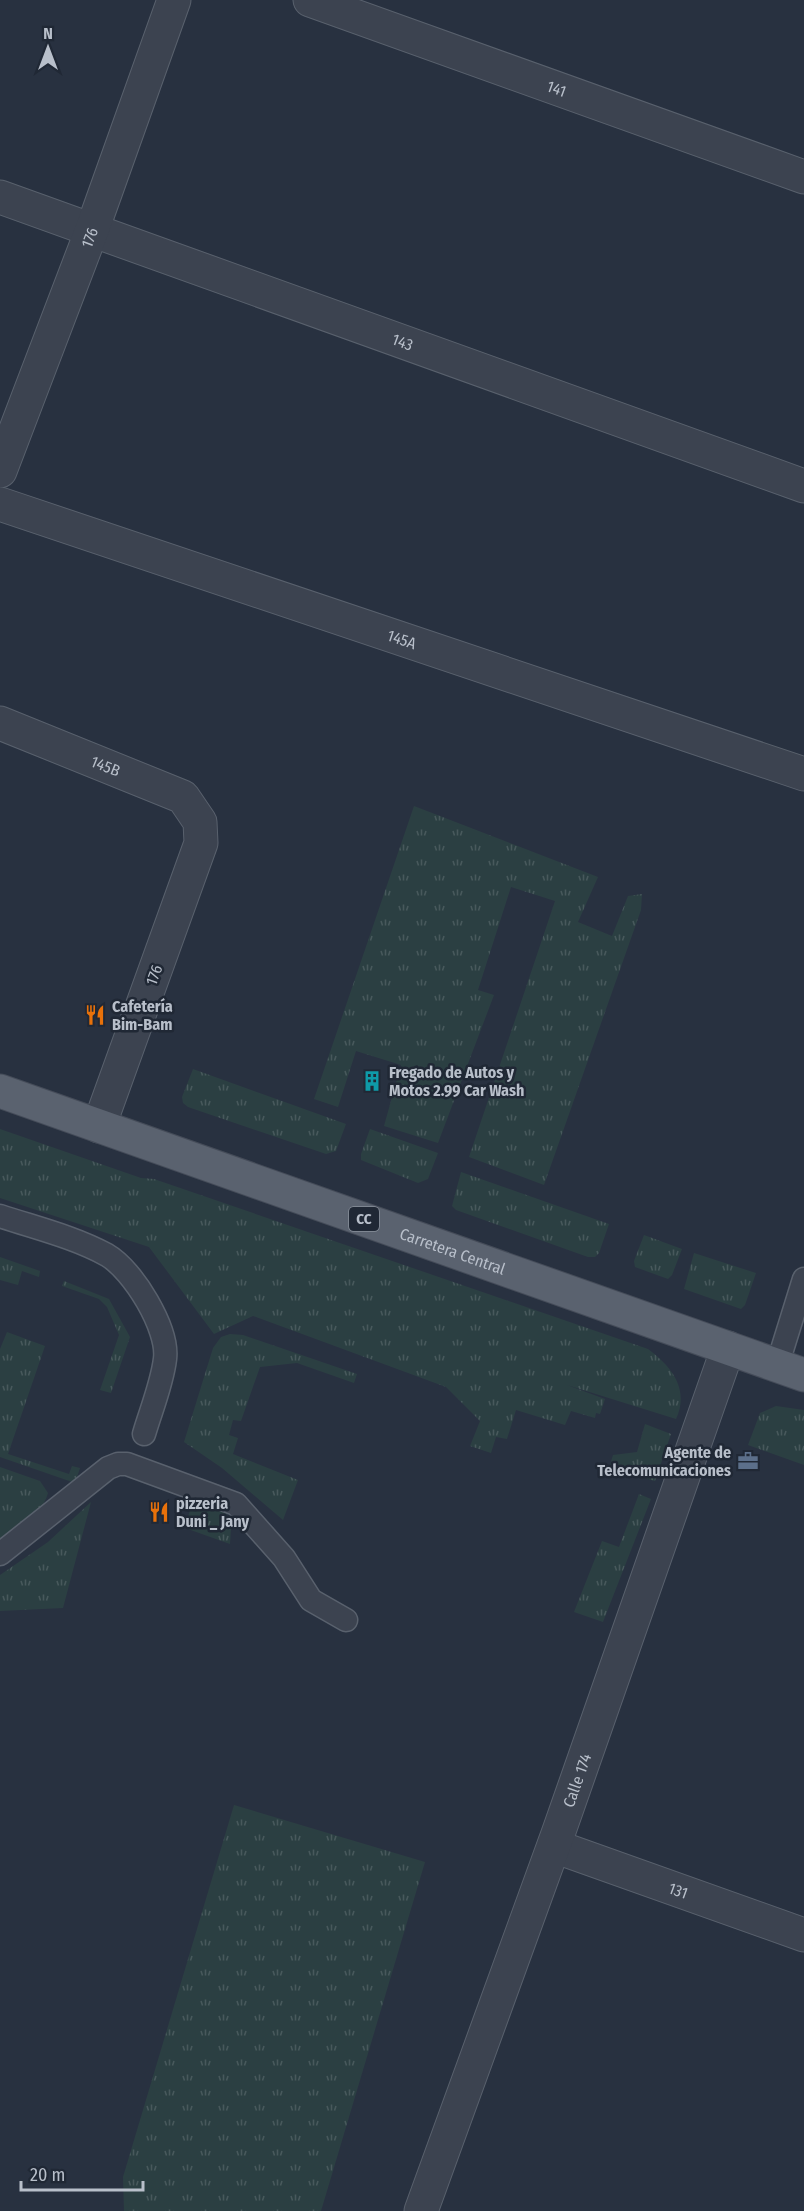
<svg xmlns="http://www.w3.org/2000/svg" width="804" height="2211" font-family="'Fira Sans Condensed',sans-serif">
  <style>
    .grass { fill: url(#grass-tufts) }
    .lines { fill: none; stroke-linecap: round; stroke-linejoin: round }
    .service-casing { stroke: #59616d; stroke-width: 25 }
    .minor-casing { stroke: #59616d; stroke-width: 35 }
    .tertiary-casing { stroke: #59616d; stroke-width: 35 }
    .primary-casing { stroke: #454c59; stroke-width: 35 }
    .service { stroke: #3c4350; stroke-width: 22 }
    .minor { stroke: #3c4350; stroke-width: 33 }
    .tertiary { stroke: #3c4350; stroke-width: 33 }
    .primary { stroke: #5a626f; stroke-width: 33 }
    .labels { text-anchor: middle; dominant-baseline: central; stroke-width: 5; stroke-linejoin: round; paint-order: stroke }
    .shield { fill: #202835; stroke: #8a929d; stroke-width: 1.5 }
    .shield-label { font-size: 15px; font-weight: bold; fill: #b8bfca }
    .street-label { font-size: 16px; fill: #b8bfca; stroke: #202835 }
    .poi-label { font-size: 16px; font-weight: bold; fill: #b8bfca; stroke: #202835; text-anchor: start }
  </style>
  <defs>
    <pattern id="grass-tufts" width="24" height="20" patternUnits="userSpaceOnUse" patternTransform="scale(1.5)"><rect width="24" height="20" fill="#2b3f42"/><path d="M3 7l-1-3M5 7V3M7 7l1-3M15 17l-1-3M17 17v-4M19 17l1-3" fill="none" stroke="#48595c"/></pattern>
  </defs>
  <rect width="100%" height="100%" fill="#283140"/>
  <path class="grass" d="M 414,806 L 598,877 L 578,922 L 612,936 L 628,896 L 642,894 L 641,910 L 544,1185 L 469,1157 L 555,901 L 511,887 L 478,990 L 494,995 L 438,1143 L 384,1126 L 401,1065 L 356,1051 L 338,1107 L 314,1099 Z
    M 193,1069 L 346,1124 L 336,1151 L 326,1154 L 188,1107 L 183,1103 L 182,1097 Z
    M 0,1129 L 141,1178 L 154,1179 L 648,1349 C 671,1366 690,1389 676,1419 L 567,1385 L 605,1399 L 600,1414 L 596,1413 L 595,1418 L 571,1411 L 565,1425 L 516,1410 L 507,1439 L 496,1437 L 491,1453 L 470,1446 L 480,1421 L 446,1387 L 253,1316 L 214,1334 L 149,1247 L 0,1198 Z
    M 370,1129 L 438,1153 L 428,1179 L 418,1183 L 361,1160 L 361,1154 Z
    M 461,1172 L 609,1224 L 599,1253 L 595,1257 L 588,1257 L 456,1210 L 452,1206 Z
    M 644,1235 L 682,1249 L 672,1275 L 668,1279 L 635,1267 L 634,1261 Z
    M 694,1253 L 756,1273 L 745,1305 L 741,1309 L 684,1289 Z
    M 0,1257 L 40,1271 L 39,1277 L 22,1271 L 18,1285 L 0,1280 Z
    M 64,1281 L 109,1299 L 130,1337 L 111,1393 L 100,1390 L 119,1335 L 107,1307 L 99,1299 L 62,1286 Z
    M 7,1332 L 45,1346 L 8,1454 L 69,1474 L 72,1466 L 80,1468 L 75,1483 L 0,1457 L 0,1349 Z
    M 230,1334 L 243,1335 L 357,1374 L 354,1383 L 297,1363 L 260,1367 L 241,1421 L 233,1420 L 229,1435 L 238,1438 L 233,1454 L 298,1480 L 283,1520 L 222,1468 L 184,1442 L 213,1348 L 221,1337 Z
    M 776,1406 L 804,1410 L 804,1465 L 748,1445 L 760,1413 Z
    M 645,1424 L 671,1434 L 655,1481 L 609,1468 L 613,1455 L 637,1452 Z
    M 0,1467 L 40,1481 L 48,1493 C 42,1515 17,1529 0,1542 Z
    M 639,1494 L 651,1499 L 603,1622 L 574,1612 L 602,1541 L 619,1547 Z
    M 193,1499 L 226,1512 L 231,1528 L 230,1544 L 185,1528 Z
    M 91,1502 L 63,1608 L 0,1611 L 0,1575 L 48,1542 Z
    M 234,1805 L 425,1862 L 321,2211 L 124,2211 L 123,2177 Z"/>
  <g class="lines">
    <g class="service-casing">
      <path id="service" d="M 0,1216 C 36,1228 74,1237 107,1255 C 133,1270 169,1329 165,1359 C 162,1384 151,1410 144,1434
        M 777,1366 L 804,1279
        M 0,1554 L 108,1468 L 118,1464 L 127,1464 L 236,1504 L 284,1558 L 311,1600 L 346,1620"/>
    </g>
    <g class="minor-casing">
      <g id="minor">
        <path id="s1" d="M 310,0 L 804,177"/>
        <path id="s2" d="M 0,197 L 804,486"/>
        <path id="s3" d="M 0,471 L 92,230 L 174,0"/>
        <path id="s4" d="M 0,504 L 804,774"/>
        <path id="s5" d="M 0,723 L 183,797 L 200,822 L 201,843 L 99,1126"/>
        <path id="s6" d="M 554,1846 L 804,1935"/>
      </g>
    </g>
    <g class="tertiary-casing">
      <g id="tertiary">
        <path id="s7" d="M 421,2211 L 559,1831 L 728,1348"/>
      </g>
    </g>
    <g class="primary-casing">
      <g id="primary">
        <path id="s8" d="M 0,1091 L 804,1375"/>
      </g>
    </g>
    <use href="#service" class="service"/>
    <use href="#minor" class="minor"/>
    <use href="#tertiary" class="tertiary"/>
    <use href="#primary" class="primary"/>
  </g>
  <defs>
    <g id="restaurant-bare" transform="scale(1.62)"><path d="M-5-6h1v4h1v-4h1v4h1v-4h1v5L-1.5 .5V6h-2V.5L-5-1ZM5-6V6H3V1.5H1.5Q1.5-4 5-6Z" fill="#e8710a" stroke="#202835" stroke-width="2.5" paint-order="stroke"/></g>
    <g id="building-bare" transform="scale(1.62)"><path d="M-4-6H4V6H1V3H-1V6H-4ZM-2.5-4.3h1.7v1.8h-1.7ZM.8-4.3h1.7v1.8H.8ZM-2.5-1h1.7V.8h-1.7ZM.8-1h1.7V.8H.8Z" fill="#0f9aa8" stroke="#202835" stroke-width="2.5" paint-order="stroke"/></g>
    <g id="office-bare" transform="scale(1.62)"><path d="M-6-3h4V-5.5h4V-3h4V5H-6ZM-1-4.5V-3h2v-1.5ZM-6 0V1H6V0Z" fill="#5c6f8a" stroke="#202835" stroke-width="2.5" paint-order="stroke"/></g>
  </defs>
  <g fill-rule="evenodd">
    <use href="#restaurant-bare" x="95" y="1015"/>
    <use href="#building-bare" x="372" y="1081"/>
    <use href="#office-bare" x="748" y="1461"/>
    <use href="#restaurant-bare" x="159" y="1512"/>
  </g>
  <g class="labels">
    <rect class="shield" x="349" y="1207" width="30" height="24" rx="4.5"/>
    <g class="shield-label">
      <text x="364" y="1219">CC</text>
    </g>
    <g class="street-label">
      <text stroke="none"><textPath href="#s1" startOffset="262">141</textPath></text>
      <text stroke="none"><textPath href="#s3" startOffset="250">176</textPath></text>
      <text stroke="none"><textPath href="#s2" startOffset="428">143</textPath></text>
      <text stroke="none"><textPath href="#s4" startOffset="424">145A</textPath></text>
      <text stroke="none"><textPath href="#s5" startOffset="114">145B</textPath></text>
      <text transform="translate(154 975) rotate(-70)">176</text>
      <text stroke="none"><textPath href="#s8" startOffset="480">Carretera Central</textPath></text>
      <text stroke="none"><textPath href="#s7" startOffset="458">Calle 174</textPath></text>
      <text stroke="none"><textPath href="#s6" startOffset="132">131</textPath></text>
    </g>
    <g class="poi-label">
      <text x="112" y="1006">Cafetería<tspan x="112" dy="18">Bim-Bam</tspan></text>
      <text x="389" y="1072">Fregado de Autos y<tspan x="389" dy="18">Motos 2.99 Car Wash</tspan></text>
      <text x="731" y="1452" text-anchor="end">Agente de<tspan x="731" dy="18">Telecomunicaciones</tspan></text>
      <text x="176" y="1503">pizzeria<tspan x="176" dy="18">Duni _ Jany</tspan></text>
    </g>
  </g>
  <g transform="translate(48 48)" stroke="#202835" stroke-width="4.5" paint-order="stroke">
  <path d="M0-4.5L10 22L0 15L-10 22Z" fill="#b8bfca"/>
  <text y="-9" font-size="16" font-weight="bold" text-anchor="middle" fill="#b8bfca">N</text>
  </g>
  <path d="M21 2181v9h122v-9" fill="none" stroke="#b8bfca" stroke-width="3"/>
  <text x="30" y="2181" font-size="18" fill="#b8bfca" stroke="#202835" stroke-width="4.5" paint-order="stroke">20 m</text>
</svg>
